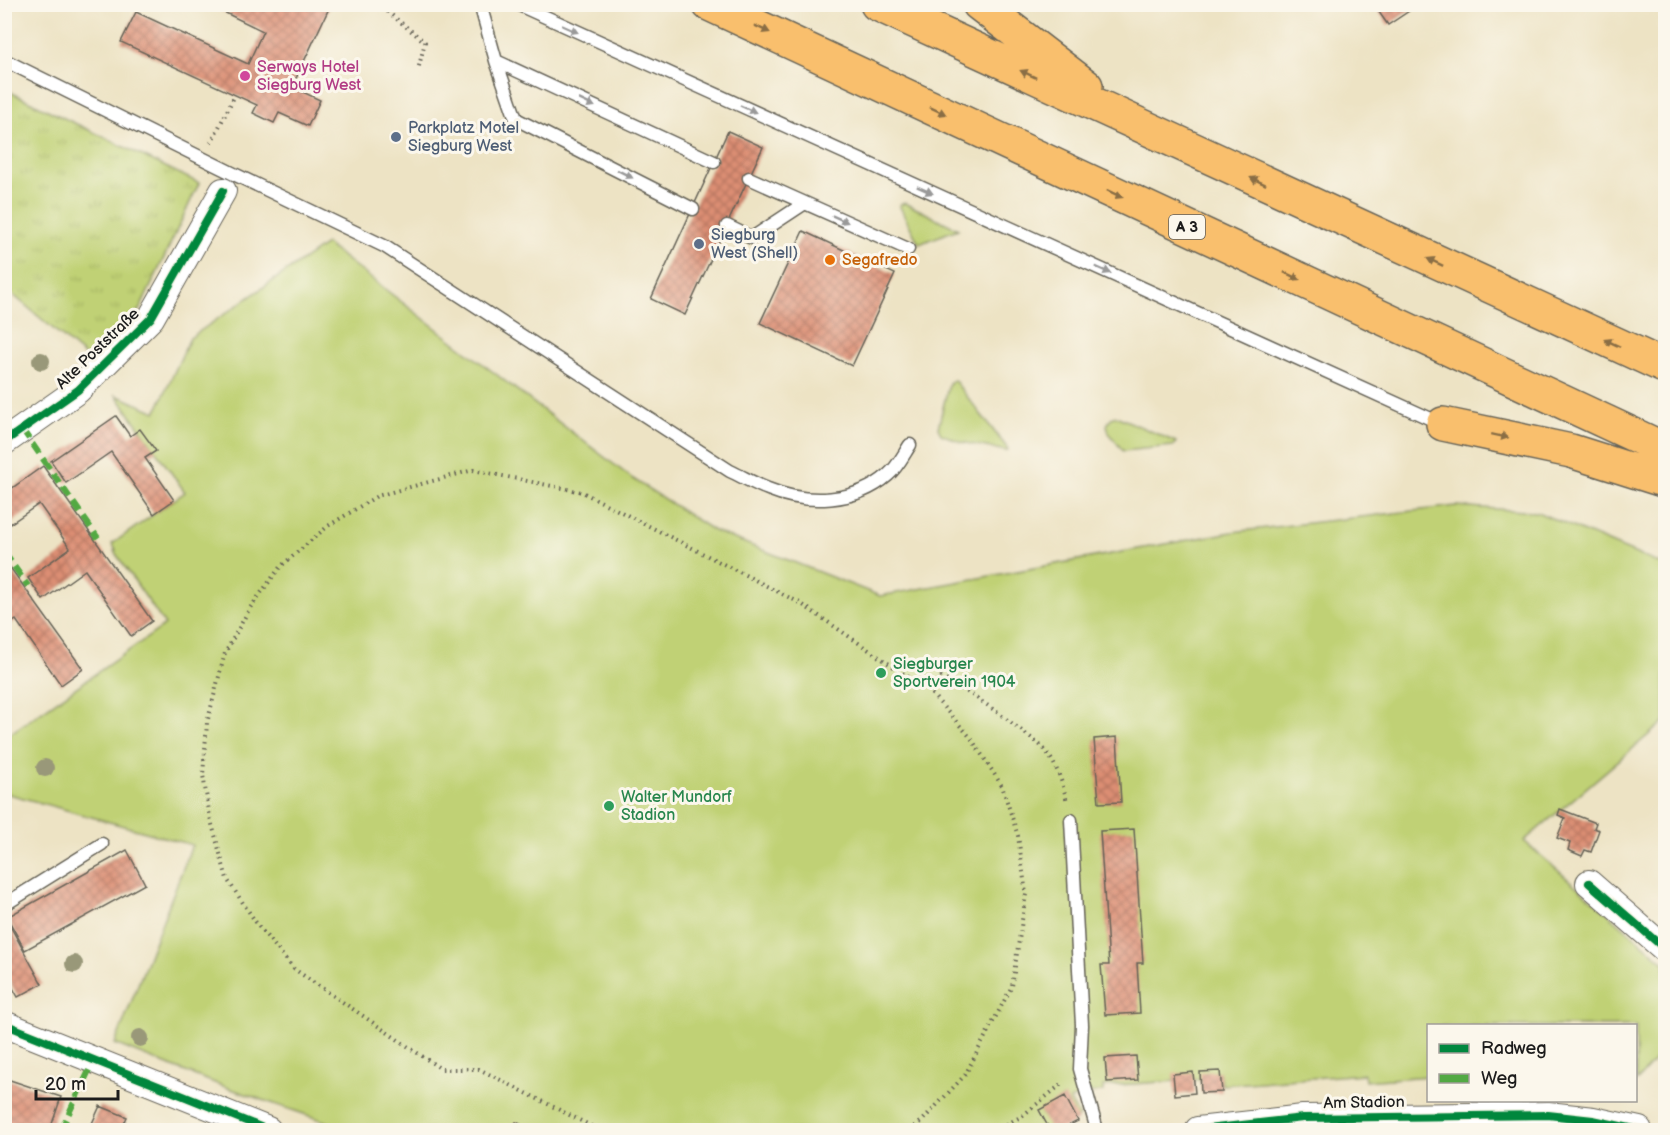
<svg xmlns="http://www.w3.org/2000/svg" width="1670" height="1135" font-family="'Balsamiq Sans',sans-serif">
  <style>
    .green { fill: #c0d174; stroke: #6e7648; stroke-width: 1.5 }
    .park { fill: url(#park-tufts); stroke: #6e7648; stroke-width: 1.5 }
    .building { fill: url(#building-cross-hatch) }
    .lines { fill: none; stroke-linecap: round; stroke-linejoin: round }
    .lane-casing { stroke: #656257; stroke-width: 15 }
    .street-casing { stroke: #656257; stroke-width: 28 }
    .highway-casing { stroke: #656257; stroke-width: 36 }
    .path { stroke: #656257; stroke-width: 4; stroke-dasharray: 1.5 4.5; stroke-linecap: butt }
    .lane { stroke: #fff; stroke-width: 12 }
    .street { stroke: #fff; stroke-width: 26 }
    .highway { stroke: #f9bf6d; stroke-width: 33 }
    .quiet { stroke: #52a943; stroke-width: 6; stroke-dasharray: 12 6; stroke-linecap: butt }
    .cycleway-casing { stroke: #fbf7ec; stroke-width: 11 }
    .cycleway { stroke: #00873e; stroke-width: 8 }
    .tree { fill: #999879 }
    .oneway { fill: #999 }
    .oneway2 { fill: #8a6e44 }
    .hotel-dot { fill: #d1479c; stroke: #fbf7ec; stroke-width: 2 }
    .service-dot { fill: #5c6f8a; stroke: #fbf7ec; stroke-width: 2 }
    .food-dot { fill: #e8710a; stroke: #fbf7ec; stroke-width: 2 }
    .leisure-dot { fill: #2e9e5b; stroke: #fbf7ec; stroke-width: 2 }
    .labels { text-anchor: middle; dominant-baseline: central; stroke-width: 6; stroke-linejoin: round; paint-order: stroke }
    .shield { fill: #fbf7ec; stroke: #5f5e5a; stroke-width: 1.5 }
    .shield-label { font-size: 15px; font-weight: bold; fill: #1c1c1c }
    .hotel-label { font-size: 16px; fill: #b23c85; stroke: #fbf7ec; text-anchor: start }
    .service-label { font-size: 16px; fill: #4e5e75; stroke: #fbf7ec; text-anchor: start }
    .food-label { font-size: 16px; fill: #c56008; stroke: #fbf7ec; text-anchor: start }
    .street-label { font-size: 16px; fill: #1c1c1c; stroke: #fbf7ec }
    .leisure-label { font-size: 16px; fill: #27864d; stroke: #fbf7ec; text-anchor: start }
  </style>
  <defs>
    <pattern id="park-tufts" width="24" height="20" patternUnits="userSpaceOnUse" patternTransform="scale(1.5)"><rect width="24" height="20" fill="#c0d174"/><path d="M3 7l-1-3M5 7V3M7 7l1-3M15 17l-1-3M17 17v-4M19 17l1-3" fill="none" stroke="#a4b364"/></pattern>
    <pattern id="building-cross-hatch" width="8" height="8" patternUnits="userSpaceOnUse" patternTransform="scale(1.5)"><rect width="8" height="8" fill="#dc8e73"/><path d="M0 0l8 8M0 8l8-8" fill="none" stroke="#b2735e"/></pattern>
  </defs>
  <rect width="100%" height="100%" fill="#fbf7ec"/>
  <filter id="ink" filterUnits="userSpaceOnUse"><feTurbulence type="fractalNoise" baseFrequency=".0167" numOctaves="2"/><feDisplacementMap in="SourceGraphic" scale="12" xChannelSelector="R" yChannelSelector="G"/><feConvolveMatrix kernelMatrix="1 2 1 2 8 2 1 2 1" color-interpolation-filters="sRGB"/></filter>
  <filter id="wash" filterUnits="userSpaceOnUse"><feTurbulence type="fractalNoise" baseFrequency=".008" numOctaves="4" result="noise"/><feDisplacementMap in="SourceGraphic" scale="24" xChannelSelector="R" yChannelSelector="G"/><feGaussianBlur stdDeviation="1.35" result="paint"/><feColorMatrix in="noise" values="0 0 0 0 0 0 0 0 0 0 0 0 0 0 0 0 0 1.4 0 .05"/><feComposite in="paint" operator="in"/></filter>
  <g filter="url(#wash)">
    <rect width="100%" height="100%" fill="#ede3c4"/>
    <path class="green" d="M 905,203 L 958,229 L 919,244 L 899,205 Z
      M 326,244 L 633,479 L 714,531 L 880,596 L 1232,532 L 1456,506 L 1537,512 L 1665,566 L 1665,721 L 1524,841 L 1665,963 L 1665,1049 L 1636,1082 L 1636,1026 L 1428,1026 L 1428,1076 L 1365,1081 L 1364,1074 L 1222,1085 L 1221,1078 L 1103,1086 L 1103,1092 L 1084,1093 L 1070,1100 L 1079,1117 L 1054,1130 L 348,1130 C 318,1118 288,1109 257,1098 C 209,1082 162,1063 115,1044 L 192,845 L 5,793 L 4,738 L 165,625 L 114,551 L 116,550 L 112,544 L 185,492 L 116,395 L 156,412 L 190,338 Z
      M 954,380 L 1008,449 L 1006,451 L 961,442 L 941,434 L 938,428 L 949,383 Z
      M 1116,416 L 1176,442 L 1173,446 L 1123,451 L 1109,433 L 1107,425 L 1111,418 Z"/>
    <path class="park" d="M 4,89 L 199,183 L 140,309 L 91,361 L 5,288 Z"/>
    <g id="blocks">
      <path class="building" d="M 207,4 L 331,4 L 292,87 L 320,100 L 308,126 L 279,113 L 274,123 L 253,113 L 257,105 L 121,42 L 136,12 L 248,64 L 263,31 Z
        M 1374,5 L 1418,5 L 1388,25 Z
        M 728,131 L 763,147 L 685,315 L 651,299 Z
        M 803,231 L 895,274 L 852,366 L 760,323 Z
        M 116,416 L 130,436 L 140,429 L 156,451 L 145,458 L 174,500 L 154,514 L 111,452 L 66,483 L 51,461 Z
        M 43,466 L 152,621 L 131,636 L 85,570 L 43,600 L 28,578 L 70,548 L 39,504 L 4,528 L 4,494 Z
        M 4,559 L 83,669 L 61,685 L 16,620 L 4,628 Z
        M 1117,737 L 1121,802 L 1099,803 L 1094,739 Z
        M 1560,809 L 1596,823 L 1594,828 L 1599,830 L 1591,852 L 1585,850 L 1582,856 L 1568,850 L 1570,843 L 1557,838 L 1565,818 L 1558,815 Z
        M 1134,829 L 1143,963 L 1137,963 L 1140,1013 L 1105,1015 L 1101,965 L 1109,965 L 1100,831 Z
        M 127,850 L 145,884 L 25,950 L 7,917 Z
        M 10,926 L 42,984 L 18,997 L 4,972 L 4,929 Z
        M 1136,1056 L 1138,1080 L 1107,1082 L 1105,1058 Z
        M 1220,1071 L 1222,1092 L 1201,1093 L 1200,1072 Z
        M 1193,1072 L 1195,1093 L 1175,1095 L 1173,1074 Z
        M 4,1078 L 61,1097 L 50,1130 L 11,1130 L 4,1128 Z
        M 1065,1096 L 1078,1121 L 1060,1130 L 1050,1130 L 1039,1110 Z
        M 100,1106 L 127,1117 L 121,1130 L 89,1130 Z
        M 516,1122 L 532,1130 L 511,1130 Z"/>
    </g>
  </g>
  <g filter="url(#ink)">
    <use href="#blocks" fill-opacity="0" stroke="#656257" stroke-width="1.5"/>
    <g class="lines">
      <g class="lane-casing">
        <path id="lane" d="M 480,4 L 496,61 L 516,119 L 693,209
          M 517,4 L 1442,424
          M 4,60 L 234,174 L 384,246 L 730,471 C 743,477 755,484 768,489 C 807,505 856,503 888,475 C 897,468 904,454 910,445
          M 496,61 L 714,162
          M 749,178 L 908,249
          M 727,226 L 752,238 L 805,203
          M 1071,820 L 1082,1025 L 1080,1069 L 1097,1130
          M 4,905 L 102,844"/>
      </g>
      <g class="street-casing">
        <path id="street" d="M 4,442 L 78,390 L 151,318 L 223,191
          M 1589,883 L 1666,950
          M 4,1024 L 268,1130
          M 1198,1130 L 1303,1118 L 1548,1115 L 1593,1120 L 1639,1130"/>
      </g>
      <g class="highway-casing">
        <path id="highway" d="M 709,4 L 1666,450
          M 877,4 L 1666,367
          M 979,4 L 1086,86
          M 1443,424 L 1571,451 L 1666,481"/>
      </g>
      <path class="path" d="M 378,4 L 425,42 L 418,70
        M 211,143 L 235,95
        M 929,691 L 941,677 C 971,693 997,711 1023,732 C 1031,738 1039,743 1045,750 C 1057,765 1063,784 1067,802
        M 594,1130 L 595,1128 L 479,1069 L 441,1069 L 294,969 L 259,927 L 227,879 L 210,817 L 203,775 L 207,723 L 225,653 L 250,608 L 280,567 L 328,526 L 377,496 L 473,470 L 582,492 L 800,603 L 929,691 L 971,738 L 1002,786 L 1018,836 L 1026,894 L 1012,986 L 965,1075 L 922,1121 L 908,1130
        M 996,1130 L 1022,1116 L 1063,1083"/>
      <use href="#lane" class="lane"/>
      <use href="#street" class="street"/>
      <use href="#highway" class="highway"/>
      <path class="quiet" d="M 22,429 L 98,538
        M 4,552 L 28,586
        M 61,1130 L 94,1060"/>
      <g class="cycleway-casing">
        <path id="cycleway" d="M 4,442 L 78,390 L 151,318 L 223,191
          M 1589,883 L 1666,950
          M 4,1024 L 268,1130
          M 1198,1130 L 1303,1118 L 1548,1115 L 1593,1120 L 1639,1130"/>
      </g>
      <use href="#cycleway" class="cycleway"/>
    </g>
    <g class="tree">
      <circle cx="41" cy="361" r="9"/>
      <circle cx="45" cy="768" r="9"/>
      <circle cx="74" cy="964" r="9"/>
      <circle cx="140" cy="1038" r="9"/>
    </g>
    <defs><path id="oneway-solid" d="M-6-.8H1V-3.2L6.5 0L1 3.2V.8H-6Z" transform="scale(1.5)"/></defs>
    <g class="oneway">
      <use href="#oneway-solid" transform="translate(570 29) rotate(24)"/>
      <use href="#oneway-solid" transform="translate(587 103) rotate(25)"/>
      <use href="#oneway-solid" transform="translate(748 109) rotate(24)"/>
      <use href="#oneway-solid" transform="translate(625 174) rotate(27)"/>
      <use href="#oneway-solid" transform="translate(925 190) rotate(24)"/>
      <use href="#oneway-solid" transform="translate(840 219) rotate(24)"/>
      <use href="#oneway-solid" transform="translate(1103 270) rotate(24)"/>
    </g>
    <g class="oneway2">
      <use href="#oneway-solid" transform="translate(762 29) rotate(25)"/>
      <use href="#oneway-solid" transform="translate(1028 74) rotate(-155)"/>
      <use href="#oneway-solid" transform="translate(938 111) rotate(25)"/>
      <use href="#oneway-solid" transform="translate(1258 181) rotate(-155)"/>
      <use href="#oneway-solid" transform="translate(1115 194) rotate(25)"/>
      <use href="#oneway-solid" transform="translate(1435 262) rotate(-155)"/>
      <use href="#oneway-solid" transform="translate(1292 276) rotate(25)"/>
      <use href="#oneway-solid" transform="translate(1612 343) rotate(-155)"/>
      <use href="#oneway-solid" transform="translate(1500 436) rotate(12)"/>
    </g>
  </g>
  <circle class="hotel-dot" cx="245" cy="76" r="6"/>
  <g class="service-dot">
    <circle cx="396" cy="137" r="6"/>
    <circle cx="699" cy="244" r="6"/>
  </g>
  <circle class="food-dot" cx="830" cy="260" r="6"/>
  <g class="leisure-dot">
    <circle cx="881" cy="673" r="6"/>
    <circle cx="609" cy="806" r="6"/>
  </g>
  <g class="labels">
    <rect class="shield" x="1169" y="215" width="36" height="24" rx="4.5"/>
    <g class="shield-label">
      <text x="1187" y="227">A 3</text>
    </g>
    <g class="hotel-label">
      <text x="257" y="67">Serways Hotel<tspan x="257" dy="18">Siegburg West</tspan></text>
    </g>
    <g class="service-label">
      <text x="408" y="128">Parkplatz Motel<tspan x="408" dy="18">Siegburg West</tspan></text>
      <text x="711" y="235">Siegburg<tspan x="711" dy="18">West (Shell)</tspan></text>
    </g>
    <g class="food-label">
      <text x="842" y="260">Segafredo</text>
    </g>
    <g class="street-label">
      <text transform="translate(98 349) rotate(-44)">Alte Poststraße</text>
      <text transform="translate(1364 1103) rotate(-1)">Am Stadion</text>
    </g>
    <g class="leisure-label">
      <text x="893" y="664">Siegburger<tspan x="893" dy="18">Sportverein 1904</tspan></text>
      <text x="621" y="797">Walter Mundorf<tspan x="621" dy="18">Stadion</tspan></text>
    </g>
  </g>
  <rect width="1670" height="1135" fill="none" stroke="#fbf7ec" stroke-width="24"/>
  <rect x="1427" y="1024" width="210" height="78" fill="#fbf7ec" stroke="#a29f99" stroke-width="1.5"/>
  <rect x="1439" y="1044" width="30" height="9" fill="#00873e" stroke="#a29f99" stroke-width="1.5"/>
  <text x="1481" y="1054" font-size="18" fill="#1c1c1c">Radweg</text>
  <rect x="1439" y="1074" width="30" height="9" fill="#52a943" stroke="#a29f99" stroke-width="1.5"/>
  <text x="1481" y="1084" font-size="18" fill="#1c1c1c">Weg</text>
  <path d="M36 1090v9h82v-9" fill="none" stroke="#1c1c1c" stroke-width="3"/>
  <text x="45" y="1090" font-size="18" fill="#1c1c1c" stroke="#fbf7ec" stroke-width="4.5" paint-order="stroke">20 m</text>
</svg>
